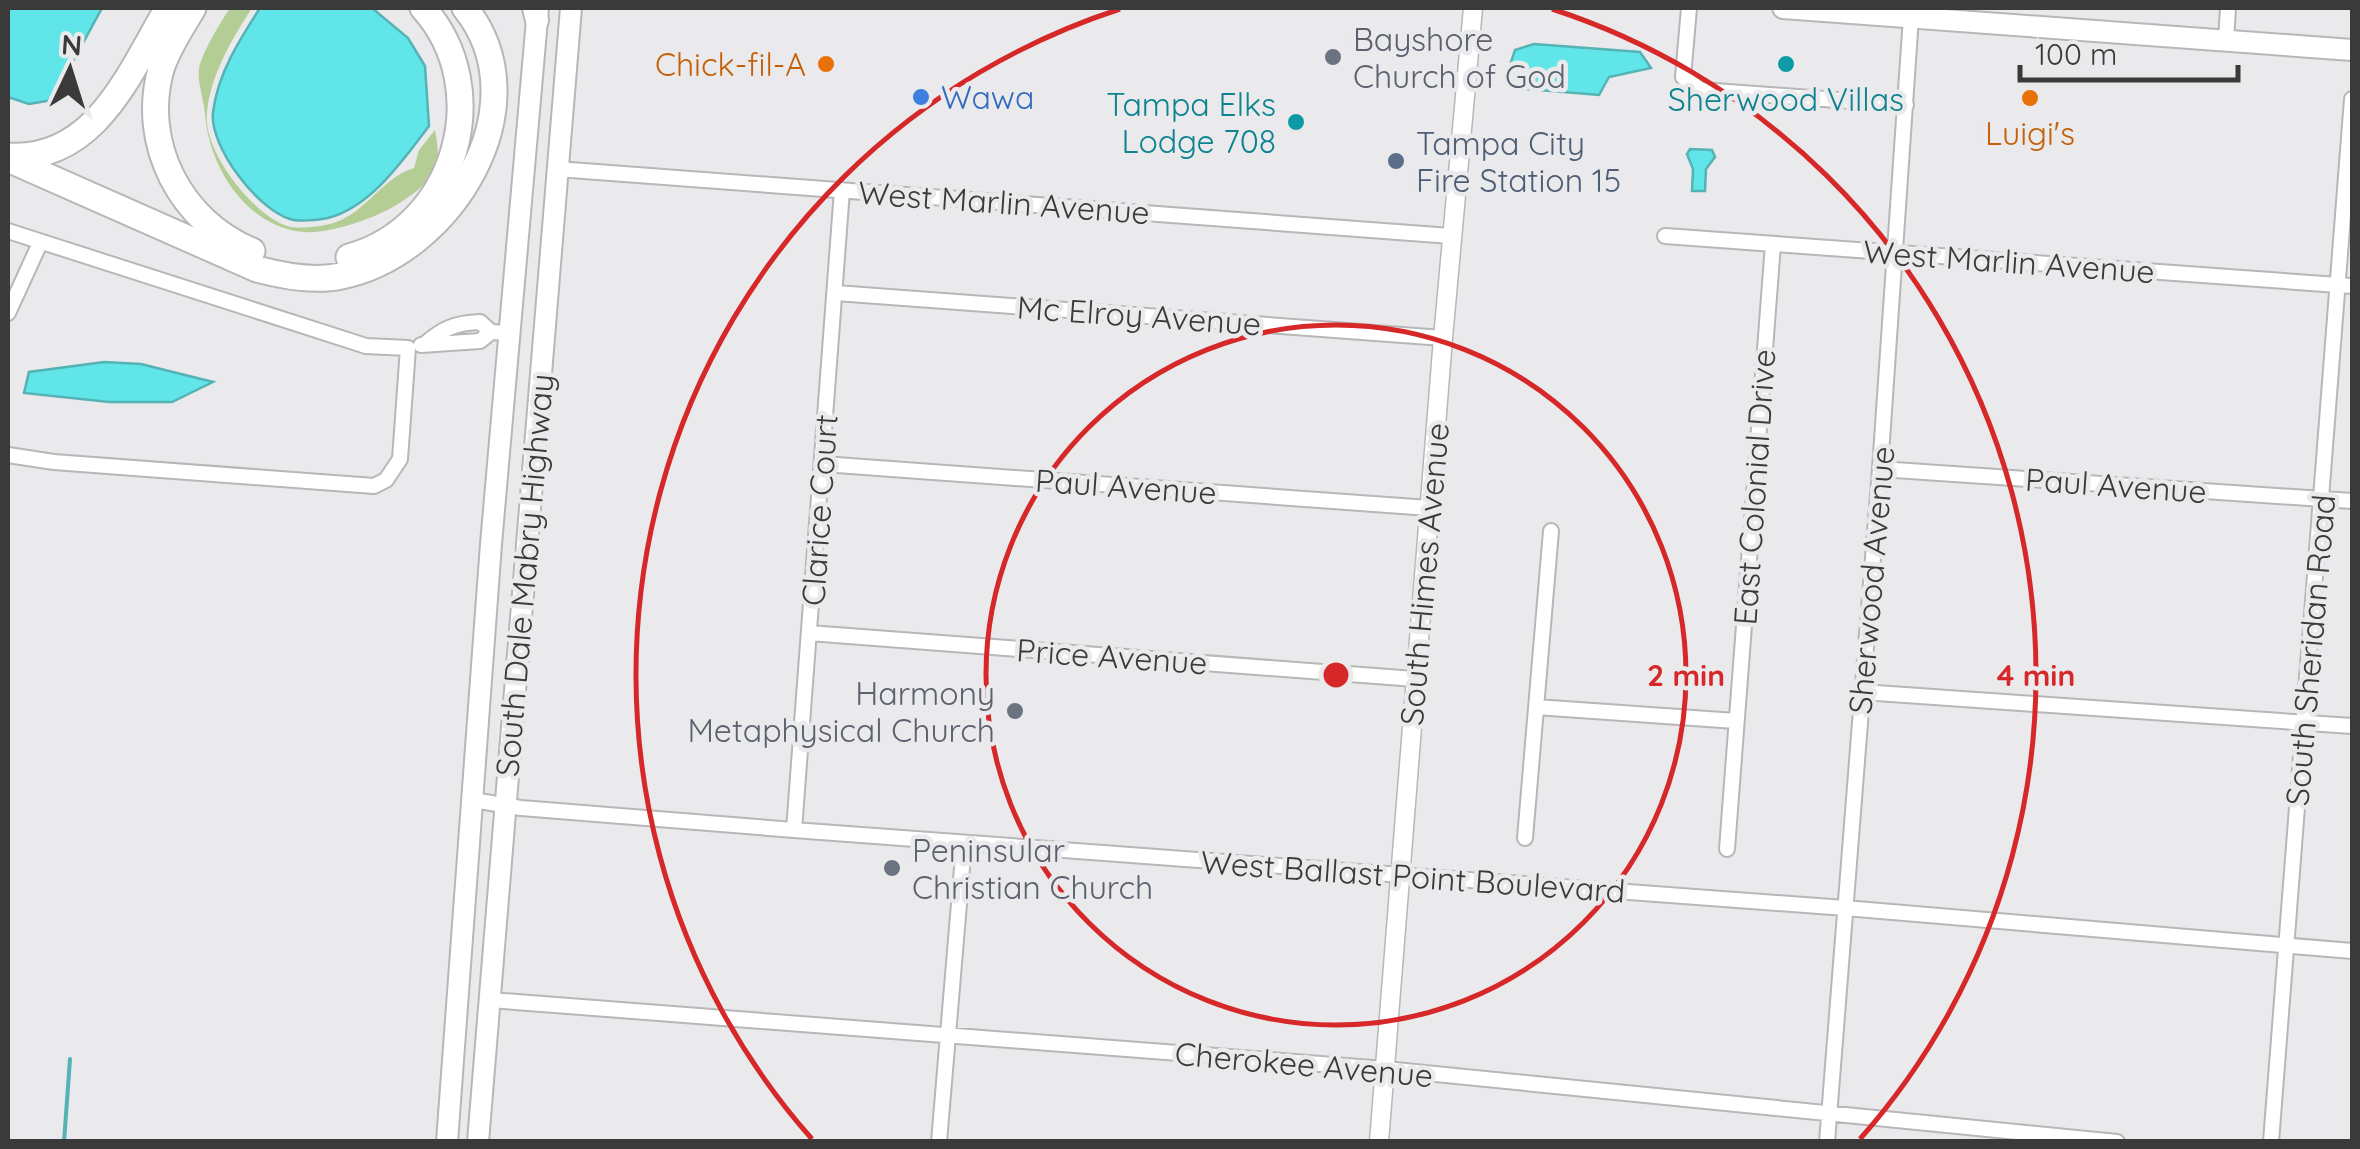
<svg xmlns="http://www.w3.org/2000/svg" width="2360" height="1149" font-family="Quicksand,sans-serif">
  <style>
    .green { fill: #b3cd95 }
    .water { fill: #60e6e9; stroke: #55b2b5; stroke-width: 2.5 }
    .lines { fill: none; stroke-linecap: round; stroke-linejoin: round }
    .stream { stroke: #55b2b5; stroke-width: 4 }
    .minor-casing { stroke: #b7b7b9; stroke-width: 18 }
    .tertiary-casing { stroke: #b7b7b9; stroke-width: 21 }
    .secondary-casing { stroke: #b7b7b9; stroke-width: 24 }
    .primary-casing { stroke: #b7b7b9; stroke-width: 26 }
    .motorway-casing { stroke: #b7b7b9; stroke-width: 29 }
    .minor { stroke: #fff; stroke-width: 14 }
    .tertiary { stroke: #fff; stroke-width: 18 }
    .secondary { stroke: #fff; stroke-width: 20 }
    .primary { stroke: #fff; stroke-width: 22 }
    .motorway { stroke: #fff; stroke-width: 25 }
    .ring { fill: none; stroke: #d62828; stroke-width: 5 }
    .worship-dot { fill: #6b7280; stroke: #eaeaed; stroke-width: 4 }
    .food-dot { fill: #e8710a; stroke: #eaeaed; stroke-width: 4 }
    .culture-dot { fill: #0f9aa8; stroke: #eaeaed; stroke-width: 4 }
    .shop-dot { fill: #3f7fe0; stroke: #eaeaed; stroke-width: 4 }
    .service-dot { fill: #5c6f8a; stroke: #eaeaed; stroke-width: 4 }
    .labels { text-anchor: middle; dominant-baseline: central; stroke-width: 9; stroke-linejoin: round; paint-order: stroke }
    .worship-label { font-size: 32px; fill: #5b616d; stroke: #eaeaed; text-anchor: start }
    .food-label { font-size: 32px; fill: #c56008; stroke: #eaeaed; text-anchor: end }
    .shop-label { font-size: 32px; fill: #366cbe; stroke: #eaeaed; text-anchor: start }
    .culture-label { font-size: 32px; fill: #0d838f; stroke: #eaeaed }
    .service-label { font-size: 32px; fill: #4e5e75; stroke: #eaeaed; text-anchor: start }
    .street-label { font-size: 32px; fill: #3a3a3b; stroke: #eaeaed }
    .centre { fill: #d62828; stroke: #eaeaed; stroke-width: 5 }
    .ring-label { font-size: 30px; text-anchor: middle; font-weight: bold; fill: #d62828; stroke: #eaeaed; stroke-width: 9; stroke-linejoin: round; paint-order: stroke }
  </style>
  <rect width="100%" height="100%" fill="#eaeaed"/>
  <path class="green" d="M 230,8 L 252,8 C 232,39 211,74 207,112 C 202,150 252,214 287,226 C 297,229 316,227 325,225 C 363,219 380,178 414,168 L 419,150 L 435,130 C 437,143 440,155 435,167 C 428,185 413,194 398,204 C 376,218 330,234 304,232 C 246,227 209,167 205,114 C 204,100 197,82 199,69 C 201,54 222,20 230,8 Z"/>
  <path class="water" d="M 8,8 L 102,8 L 52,100 L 29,104 L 8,97 Z
    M 260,8 L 372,8 L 408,38 L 425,66 L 429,126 C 404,159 371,207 328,218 C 319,220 298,222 290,219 C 257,209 209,146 213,112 C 218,73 240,39 260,8 Z
    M 1534,44 L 1640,52 L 1651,68 L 1609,77 L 1599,95 L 1515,88 L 1505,80 L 1515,50 Z
    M 1690,149 L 1712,150 L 1715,157 L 1706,169 L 1705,191 L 1692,191 L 1693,169 L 1687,154 Z
    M 104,362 L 141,364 L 213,382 L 172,402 L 109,402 L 24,393 L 29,372 Z"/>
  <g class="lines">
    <path class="stream" d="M 64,1142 L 70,1059"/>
    <g class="minor-casing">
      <path id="minor" d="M 1689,8 L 1683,77 L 1701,90 L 1906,105
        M 2226,41 L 2228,8
        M 557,169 L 1451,236
        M 8,231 L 366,346 L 408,348 L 400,459 L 386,480 L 374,486 L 54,462 L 8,455
        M 1665,236 L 2352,286
        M 836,293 L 1443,338
        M 8,313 L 40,243
        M 425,344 C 443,328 456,323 480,322 L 491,332 L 509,333
        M 421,345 L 480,341 L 491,332
        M 823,464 L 1429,508
        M 1880,469 L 2352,501
        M 809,633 L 1415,679
        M 1862,692 L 2352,726
        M 1536,707 L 1736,721
        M 473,800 L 521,808 L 794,830 L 1845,908 L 2352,951
        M 794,830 L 842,190
        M 1525,838 L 1551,531
        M 1727,849 L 1773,244
        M 490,1000 L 1385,1069 L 2117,1142
        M 939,1142 L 964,844
        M 1827,1142 L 1880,469 L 1911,17
        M 2271,1142 L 2352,99"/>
    </g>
    <g class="tertiary-casing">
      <path id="tertiary" d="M 1379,1142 L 1443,338 L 1473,8"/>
    </g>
    <g class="secondary-casing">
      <path id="secondary" d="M 1783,8 L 2352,50
        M 447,1142 L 491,544 L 538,8
        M 478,1142 L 571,8"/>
    </g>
    <g class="primary-casing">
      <path id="primary" d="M 534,8 L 537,20"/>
    </g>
    <g class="motorway-casing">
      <path id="motorway" d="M 193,8 C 182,27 168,47 161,69 C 140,144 181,222 252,251
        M 8,156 C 96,162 130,71 168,8
        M 8,159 L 257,269 C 283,276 314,282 341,276 C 451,254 543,105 465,8
        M 349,257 C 456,228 496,89 423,8"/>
    </g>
    <use href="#minor" class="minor"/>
    <use href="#tertiary" class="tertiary"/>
    <use href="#secondary" class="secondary"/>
    <use href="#primary" class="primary"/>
    <use href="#motorway" class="motorway"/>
  </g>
  <g class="ring">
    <circle cx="1336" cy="675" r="350"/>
    <path d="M812 1139A700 700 0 0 1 1120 9M1552 9A700 700 0 0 1 1860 1139"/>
  </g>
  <g class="worship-dot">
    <circle cx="1333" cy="57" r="10"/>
    <circle cx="1015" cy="711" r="10"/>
    <circle cx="892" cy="868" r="10"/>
  </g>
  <g class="food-dot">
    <circle cx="826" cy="64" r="10"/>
    <circle cx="2030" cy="98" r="10"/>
  </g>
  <g class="culture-dot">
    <circle cx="1786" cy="64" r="10"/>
    <circle cx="1296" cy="122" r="10"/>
  </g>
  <circle class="shop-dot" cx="921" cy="97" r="10"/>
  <circle class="service-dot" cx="1396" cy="161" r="10"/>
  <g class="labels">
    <g class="worship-label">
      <text x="1353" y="39">Bayshore<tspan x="1353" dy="37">Church of God</tspan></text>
      <text x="995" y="693" text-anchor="end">Harmony<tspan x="995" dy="37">Metaphysical Church</tspan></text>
      <text x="912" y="850">Peninsular<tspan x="912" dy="37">Christian Church</tspan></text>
    </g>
    <g class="food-label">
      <text x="806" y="64">Chick-fil-A</text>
      <text x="2030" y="133" text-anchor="middle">Luigi's</text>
    </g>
    <g class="shop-label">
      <text x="941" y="97">Wawa</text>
    </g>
    <g class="culture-label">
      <text x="1786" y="99">Sherwood Villas</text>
      <text x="1276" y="104" text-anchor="end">Tampa Elks<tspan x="1276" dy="37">Lodge 708</tspan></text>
    </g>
    <g class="service-label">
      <text x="1416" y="143">Tampa City<tspan x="1416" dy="37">Fire Station 15</tspan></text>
    </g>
    <g class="street-label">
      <text transform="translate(1004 202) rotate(4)">West Marlin Avenue</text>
      <text transform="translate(2009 261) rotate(4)">West Marlin Avenue</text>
      <text transform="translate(1139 315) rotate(4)">Mc Elroy Avenue</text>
      <text transform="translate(2116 485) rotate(4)">Paul Avenue</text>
      <text transform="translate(1126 486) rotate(4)">Paul Avenue</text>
      <text transform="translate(1754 487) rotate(-86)">East Colonial Drive</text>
      <text transform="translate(819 510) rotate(-86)">Clarice Court</text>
      <text transform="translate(1424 574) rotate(-85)">South Himes Avenue</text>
      <text transform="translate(524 575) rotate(-85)">South Dale Mabry Highway</text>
      <text transform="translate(1871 580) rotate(-85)">Sherwood Avenue</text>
      <text transform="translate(2310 650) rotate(-85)">South Sheridan Road</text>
      <text transform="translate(1112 656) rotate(4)">Price Avenue</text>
      <text transform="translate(1413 876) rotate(4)">West Ballast Point Boulevard</text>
      <text transform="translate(1304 1064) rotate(5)">Cherokee Avenue</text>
    </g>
  </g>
  <circle cx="1336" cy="675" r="15" class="centre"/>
  <g class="ring-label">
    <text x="1686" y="686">2 min</text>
    <text x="2036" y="686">4 min</text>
  </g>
  <rect width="2360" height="1149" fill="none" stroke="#3a3a3b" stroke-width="20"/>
  <g transform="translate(70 70) rotate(4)" stroke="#eaeaed" stroke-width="8" paint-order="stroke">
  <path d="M0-8L18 38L0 25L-18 38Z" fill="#3a3a3b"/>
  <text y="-15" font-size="28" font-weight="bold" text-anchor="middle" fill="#3a3a3b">N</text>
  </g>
  <path d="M2020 65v15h218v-15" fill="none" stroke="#3a3a3b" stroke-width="5"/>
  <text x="2035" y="65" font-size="30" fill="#3a3a3b" stroke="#eaeaed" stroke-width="8" paint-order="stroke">100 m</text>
</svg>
